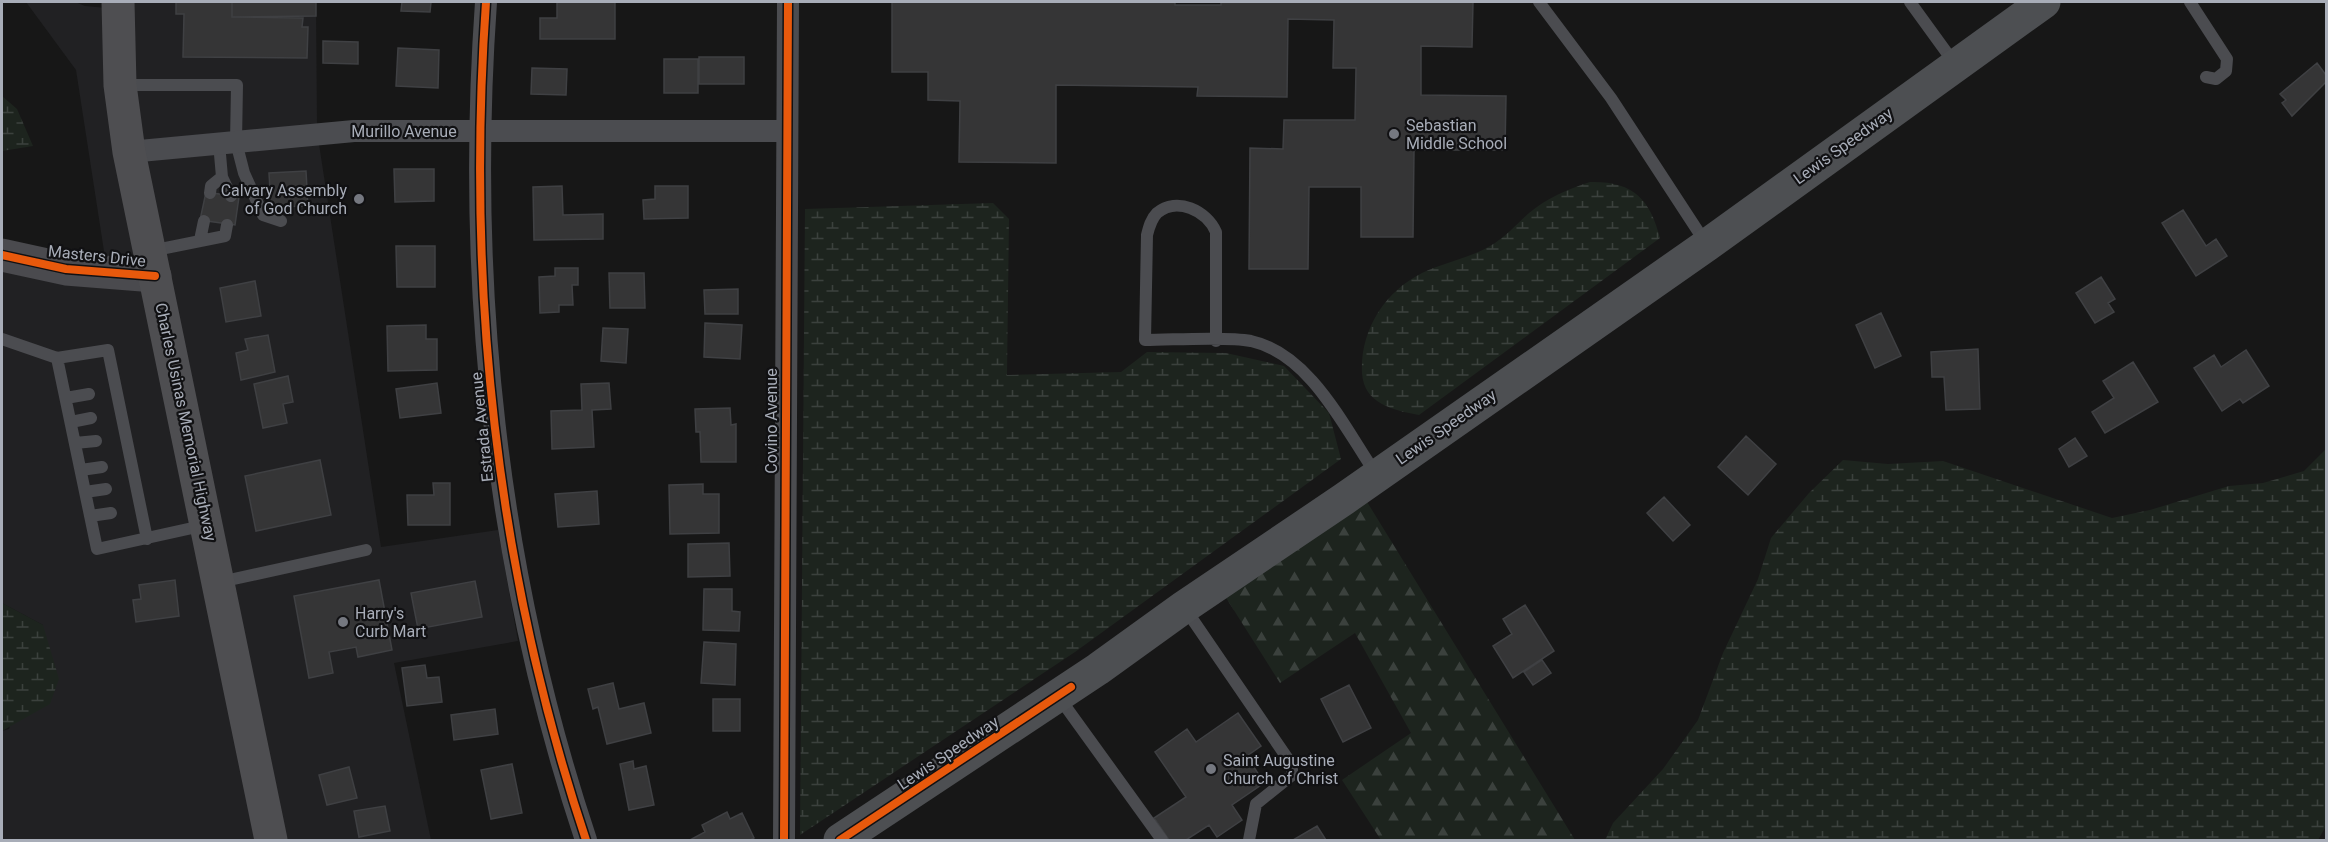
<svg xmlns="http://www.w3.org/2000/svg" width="2328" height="842" font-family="Roboto,sans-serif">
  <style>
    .built { fill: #212123 }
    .forest { fill: url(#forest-firs) }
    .wetland { fill: url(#wetland-marsh) }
    .building { fill: #353536; stroke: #3f4043; stroke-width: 1.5 }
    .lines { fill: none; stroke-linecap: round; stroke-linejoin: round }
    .lane { stroke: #4b4c50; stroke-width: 12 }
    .street { stroke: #4b4c50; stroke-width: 22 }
    .secondary { stroke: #4a4a4e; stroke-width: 33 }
    .primary { stroke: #4d4f52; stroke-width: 33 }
    .highway { stroke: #4e4e51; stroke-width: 33 }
    .cycleway-casing { stroke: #111113; stroke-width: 11 }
    .cycleway { stroke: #e8590c; stroke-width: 8 }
    .poi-dot { fill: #757880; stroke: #111113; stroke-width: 2 }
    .labels { text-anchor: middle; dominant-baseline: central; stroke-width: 4.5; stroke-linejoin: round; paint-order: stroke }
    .poi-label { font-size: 16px; fill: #a8adb8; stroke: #111113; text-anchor: start }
    .street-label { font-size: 16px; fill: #a8adb8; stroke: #111113 }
  </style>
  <defs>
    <pattern id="forest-firs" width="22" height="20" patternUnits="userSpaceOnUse" patternTransform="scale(1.5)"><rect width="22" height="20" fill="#1d241e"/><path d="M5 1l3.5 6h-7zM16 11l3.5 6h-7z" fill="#3b413d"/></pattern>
    <pattern id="wetland-marsh" width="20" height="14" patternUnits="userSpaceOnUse" patternTransform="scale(1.5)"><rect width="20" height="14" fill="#1d241e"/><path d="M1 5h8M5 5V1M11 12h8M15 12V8" fill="none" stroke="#3b413d"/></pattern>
  </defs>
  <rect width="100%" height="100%" fill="#171717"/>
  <path class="built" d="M 26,2 L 75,2 L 85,6 L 107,8 L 141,265 L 106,264 L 76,70 Z
    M 130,2 L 316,2 L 317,124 L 139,141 Z
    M 319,144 L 381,547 L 498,530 L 518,641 L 394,663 L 431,840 L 283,840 L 143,161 Z
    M 2,265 L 146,286 L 260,840 L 2,840 L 2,731 L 9,729 L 43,625 L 2,603 Z"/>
  <path class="forest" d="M 1364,497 L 1575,840 L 1381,840 L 1342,780 L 1411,733 L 1355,633 L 1280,683 L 1223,593 Z"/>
  <path class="wetland" d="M 2,96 L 17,109 L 33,146 L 2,151 Z
    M 1590,182 C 1633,181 1650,199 1660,238 L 1419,415 C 1393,410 1364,404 1362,373 C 1360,331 1384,292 1422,273 C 1445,262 1474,257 1495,243 C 1507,235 1518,223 1529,213 C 1547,198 1568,189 1590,182 Z
    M 993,203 L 1009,219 L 1007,375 L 1121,372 L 1147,352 L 1226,353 L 1284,366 L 1329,413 L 1341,459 L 1075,652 L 800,835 L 805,209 Z
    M 2326,449 L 2326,826 L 2318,840 L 1605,840 L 1613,823 L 1663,769 L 1698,720 L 1723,653 L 1758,579 L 1771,538 L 1809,493 L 1843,460 L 1888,464 L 1943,461 L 2112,518 L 2150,510 L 2229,486 L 2263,483 L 2304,471 Z
    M 2,603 L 43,625 L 59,679 L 50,704 L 2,731 Z"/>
  <path class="building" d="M 176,2 L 232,2 L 232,17 L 303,18 L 302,27 L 308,27 L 307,58 L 183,57 L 184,14 L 176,14 Z
    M 232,2 L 316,2 L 316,16 L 232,17 Z
    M 402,2 L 431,2 L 430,12 L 401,11 Z
    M 557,2 L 615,2 L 615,39 L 540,39 L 540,18 L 557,18 Z
    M 892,2 L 1175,2 L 1175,5 L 1221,5 L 1221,2 L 1473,2 L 1472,47 L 1421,46 L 1421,95 L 1506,96 L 1505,150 L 1414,150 L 1413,237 L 1361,237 L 1361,187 L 1309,187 L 1308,269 L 1249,269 L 1250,148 L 1283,149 L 1284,120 L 1355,120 L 1356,68 L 1333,68 L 1334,20 L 1288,19 L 1287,97 L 1197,96 L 1198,87 L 1056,85 L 1056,163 L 959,162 L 960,101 L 928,100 L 928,72 L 892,72 Z
    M 323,41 L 358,42 L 358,64 L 323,63 Z
    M 398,48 L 439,50 L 438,88 L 396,86 Z
    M 699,57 L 744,57 L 744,84 L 699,84 Z
    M 664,59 L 698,59 L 698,93 L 664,93 Z
    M 2317,63 L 2326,75 L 2326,82 L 2292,116 L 2282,103 L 2286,100 L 2280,94 Z
    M 532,68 L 567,69 L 566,95 L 531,94 Z
    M 394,169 L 434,169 L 434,201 L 395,202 Z
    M 306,171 L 308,206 L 271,207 L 269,173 Z
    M 562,186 L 563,215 L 603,214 L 603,239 L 534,240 L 533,187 Z
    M 655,186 L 688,186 L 688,218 L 644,219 L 643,200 L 655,199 Z
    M 206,192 L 239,197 L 235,225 L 200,220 Z
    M 2183,210 L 2206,246 L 2216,239 L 2227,256 L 2196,276 L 2162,223 Z
    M 396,246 L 435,246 L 435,287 L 397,287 Z
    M 555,268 L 578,268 L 578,285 L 572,285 L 573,305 L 559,305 L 559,312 L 540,313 L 539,277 L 555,276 Z
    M 609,273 L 644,273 L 645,308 L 610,308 Z
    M 2101,277 L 2115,299 L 2108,303 L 2114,312 L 2095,323 L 2076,293 Z
    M 255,281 L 261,316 L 226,322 L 220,288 Z
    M 738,289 L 738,314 L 705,314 L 704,290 Z
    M 1881,313 L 1901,356 L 1875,368 L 1856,325 Z
    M 705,323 L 742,325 L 740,359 L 704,357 Z
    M 426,325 L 426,339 L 437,339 L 437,370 L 388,371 L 387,326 Z
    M 603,328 L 628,329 L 626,363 L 601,361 Z
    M 268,335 L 275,372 L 241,380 L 236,353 L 248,350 L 245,339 Z
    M 1978,349 L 1980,409 L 1946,410 L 1944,377 L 1932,377 L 1931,352 Z
    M 2246,350 L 2269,386 L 2243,403 L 2240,399 L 2222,411 L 2194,368 L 2214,355 L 2221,367 Z
    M 2133,362 L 2158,402 L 2105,433 L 2092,412 L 2114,398 L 2103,381 Z
    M 288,376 L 293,402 L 283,404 L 287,423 L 263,428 L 254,384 Z
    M 437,383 L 441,413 L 400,418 L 396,389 Z
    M 609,383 L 611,409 L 592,410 L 594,447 L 552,449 L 551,411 L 582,410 L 581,384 Z
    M 730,408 L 731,425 L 736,424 L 736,462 L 701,462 L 700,432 L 696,432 L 695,409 Z
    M 1746,436 L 1776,464 L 1748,495 L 1718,467 Z
    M 2075,438 L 2087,456 L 2069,467 L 2059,449 Z
    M 320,460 L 331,515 L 256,531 L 245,476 Z
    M 433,483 L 450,483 L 450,525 L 408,525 L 407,495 L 434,495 Z
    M 703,484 L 703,494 L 719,494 L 719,533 L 670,534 L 669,485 Z
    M 597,491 L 599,524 L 558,527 L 555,494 Z
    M 1664,497 L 1690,525 L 1673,541 L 1647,513 Z
    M 729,543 L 730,576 L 688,577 L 688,544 Z
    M 175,580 L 179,616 L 136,622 L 133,600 L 141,599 L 139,585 Z
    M 379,580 L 392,650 L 358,657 L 356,647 L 329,652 L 333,673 L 309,678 L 294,596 Z
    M 475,581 L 482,617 L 418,629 L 411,593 Z
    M 704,589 L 732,589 L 732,611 L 740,612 L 739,631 L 703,630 Z
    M 1525,605 L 1554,651 L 1513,678 L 1493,646 L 1512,634 L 1503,619 Z
    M 704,642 L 736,644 L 735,685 L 701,683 Z
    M 1542,660 L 1551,673 L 1533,685 L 1524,672 Z
    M 425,665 L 427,678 L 439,677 L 442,702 L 407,706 L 402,668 Z
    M 613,683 L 619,709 L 644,703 L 651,733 L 607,744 L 598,707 L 593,709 L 588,689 Z
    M 1349,685 L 1371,728 L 1343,742 L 1321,699 Z
    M 713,699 L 740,699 L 740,731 L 713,731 Z
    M 495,709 L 498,734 L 454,740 L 451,715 Z
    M 1238,713 L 1261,746 L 1247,756 L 1264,783 L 1232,805 L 1242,820 L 1217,837 L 1209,825 L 1186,840 L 1169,840 L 1154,818 L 1186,797 L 1155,752 L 1187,729 L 1196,742 Z
    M 633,761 L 634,769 L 646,766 L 654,805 L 629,810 L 620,764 Z
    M 512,764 L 522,813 L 491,819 L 481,770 Z
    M 349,767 L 357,798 L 327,805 L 319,775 Z
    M 385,806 L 390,831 L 359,837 L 354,811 Z
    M 727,812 L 730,819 L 742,813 L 754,838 L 750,840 L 690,840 L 705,832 L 702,825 Z
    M 1317,826 L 1326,840 L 1293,840 Z"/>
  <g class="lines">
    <path class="lane" d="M 1539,2 L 1611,98 L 1707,245
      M 1910,2 L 1955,64
      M 2190,2 L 2227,59 L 2226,71 L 2216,79 L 2206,77
      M 122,85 L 237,85 L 236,142 L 244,173 L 263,215 L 281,221
      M 219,143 L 222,177 L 231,196
      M 210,193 L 211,186 L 222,177
      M 200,240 L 204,221
      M 151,251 L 225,236 L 227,225
      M 2,339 L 57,358 L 97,549 L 206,525
      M 1216,341 L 1216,232 C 1207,211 1177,196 1157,213 C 1151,219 1149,227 1147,235 L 1145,340 C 1173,340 1225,336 1251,341 C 1310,354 1344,427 1376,474
      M 57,358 L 108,350 L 147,539
      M 66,398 L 89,394
      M 71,422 L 91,418
      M 75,443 L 96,441
      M 81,470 L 102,467
      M 85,492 L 106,489
      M 90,516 L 111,513
      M 220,582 L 366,550
      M 1184,607 L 1292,765 L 1292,775 L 1256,804 L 1249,840
      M 1058,696 L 1162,840"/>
    <path class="street" d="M 486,2 C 466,285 496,571 586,840
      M 129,152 L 354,131 L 787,131
      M 784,840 L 788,2"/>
    <path class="secondary" d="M 2,255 L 66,269 L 155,276"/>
    <path class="primary" d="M 840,840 L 1098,669 L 1184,607 L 1344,499 L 1707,245 L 2044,2"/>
    <path class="highway" d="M 118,2 L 120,85 L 129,152 L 271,840"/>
    <g class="cycleway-casing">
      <path id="cycleway" d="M 486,2 C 466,285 496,571 586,840
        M 2,255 L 66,269 L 155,276
        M 784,840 L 788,2
        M 840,840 L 1071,687"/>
    </g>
    <use href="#cycleway" class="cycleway"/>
  </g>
  <g class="poi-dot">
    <circle cx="1394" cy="134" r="6"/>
    <circle cx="359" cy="199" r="6"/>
    <circle cx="343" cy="622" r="6"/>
    <circle cx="1211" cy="769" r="6"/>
  </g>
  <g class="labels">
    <g class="poi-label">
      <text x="1406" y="125">Sebastian<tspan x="1406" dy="18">Middle School</tspan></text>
      <text x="347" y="190" text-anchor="end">Calvary Assembly<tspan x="347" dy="18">of God Church</tspan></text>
      <text x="355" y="613">Harry's<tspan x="355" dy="18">Curb Mart</tspan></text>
      <text x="1223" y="760">Saint Augustine<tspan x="1223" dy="18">Church of Christ</tspan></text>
    </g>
    <g class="street-label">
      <text x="404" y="131">Murillo Avenue</text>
      <text transform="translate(1843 146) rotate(-36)">Lewis Speedway</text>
      <text transform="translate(97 256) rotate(6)">Masters Drive</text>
      <text transform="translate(771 421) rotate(-90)">Covino Avenue</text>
      <text transform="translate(186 422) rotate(78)">Charles Usinas Memorial Highway</text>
      <text transform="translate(482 427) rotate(-96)">Estrada Avenue</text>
      <text transform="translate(1446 427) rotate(-35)">Lewis Speedway</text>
      <text transform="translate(948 753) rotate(-34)">Lewis Speedway</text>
    </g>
  </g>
  <rect width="2328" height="842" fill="none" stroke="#a8adb8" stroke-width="6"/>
</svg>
